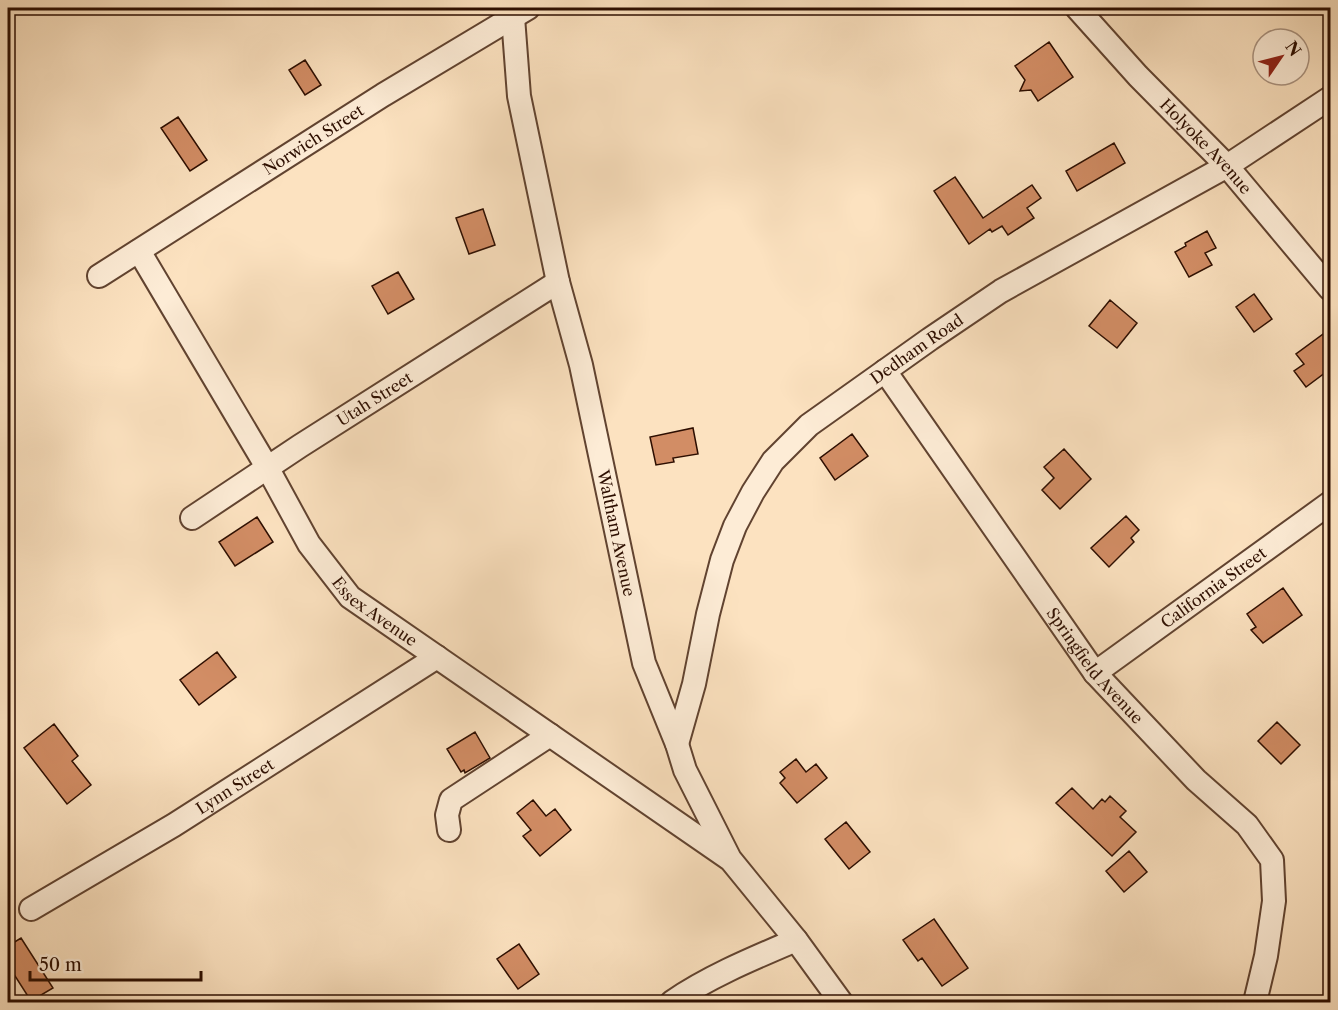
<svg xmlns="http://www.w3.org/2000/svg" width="1338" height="1010" font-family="'Libre Caslon Text',serif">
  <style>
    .building { fill: #d28d65; stroke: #2d0e00; stroke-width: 1.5 }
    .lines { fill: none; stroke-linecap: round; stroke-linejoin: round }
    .street-casing { stroke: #614330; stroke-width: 26 }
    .street { stroke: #fdecd6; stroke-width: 22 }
    .labels { text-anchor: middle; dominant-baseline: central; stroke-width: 4.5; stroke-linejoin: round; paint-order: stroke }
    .street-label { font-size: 16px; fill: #2d0e00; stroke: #fdecd6 }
  </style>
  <rect width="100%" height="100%" fill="#fce2c0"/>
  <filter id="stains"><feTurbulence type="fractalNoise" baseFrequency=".00333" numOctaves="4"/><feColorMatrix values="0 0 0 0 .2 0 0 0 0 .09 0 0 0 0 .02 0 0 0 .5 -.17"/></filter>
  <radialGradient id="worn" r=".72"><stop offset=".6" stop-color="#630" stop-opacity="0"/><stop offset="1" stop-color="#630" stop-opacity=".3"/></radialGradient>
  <path class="building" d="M 1049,42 L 1073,77 L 1038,101 L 1031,90 L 1020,91 L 1025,80 L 1015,66 Z
    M 305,60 L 321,85 L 305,95 L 289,70 Z
    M 178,117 L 207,160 L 190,171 L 161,128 Z
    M 1114,143 L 1125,163 L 1077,191 L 1066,171 Z
    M 955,177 L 983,218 L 1032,185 L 1041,198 L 1027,208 L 1034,218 L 1008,235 L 1002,226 L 992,232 L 990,229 L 969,244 L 934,191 Z
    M 483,209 L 495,245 L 469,254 L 456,218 Z
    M 1207,231 L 1216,248 L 1205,253 L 1212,265 L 1189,277 L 1175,252 L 1186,246 L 1185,243 Z
    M 398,272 L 414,299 L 388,314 L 372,286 Z
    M 1254,294 L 1272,319 L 1254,332 L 1236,307 Z
    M 1110,300 L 1137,323 L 1117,348 L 1089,326 Z
    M 1330,329 L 1330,369 L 1306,387 L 1294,371 L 1304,364 L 1296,354 Z
    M 693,428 L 698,454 L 673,458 L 674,462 L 656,465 L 650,437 Z
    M 852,434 L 868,456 L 835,480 L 820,458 Z
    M 1064,449 L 1091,479 L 1060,509 L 1042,490 L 1054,478 L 1044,467 Z
    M 1126,516 L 1139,530 L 1131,538 L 1134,542 L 1109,567 L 1091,548 Z
    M 257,517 L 273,542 L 235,566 L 219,542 Z
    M 1283,588 L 1302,615 L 1263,643 L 1251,630 L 1256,627 L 1247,614 Z
    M 217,652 L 236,677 L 199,705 L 180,680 Z
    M 1277,722 L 1300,745 L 1281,764 L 1258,741 Z
    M 54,724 L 78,756 L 72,761 L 91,785 L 67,804 L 24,748 Z
    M 475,732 L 490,758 L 465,773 L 464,770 L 461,772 L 447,749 Z
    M 796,759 L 806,772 L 816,764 L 827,778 L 797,803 L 780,783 L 785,778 L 780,772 Z
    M 1072,788 L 1093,809 L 1102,799 L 1105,802 L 1110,796 L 1126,811 L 1120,817 L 1136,832 L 1112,856 L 1056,803 Z
    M 533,800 L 546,816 L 555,809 L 571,830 L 540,856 L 523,836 L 531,830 L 517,813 Z
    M 846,822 L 870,852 L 849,869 L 825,839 Z
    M 1129,851 L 1147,872 L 1124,892 L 1106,871 Z
    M 934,919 L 968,968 L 942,986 L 922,958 L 918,961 L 903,940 Z
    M 21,938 L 53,988 L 31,1001 L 8,965 L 8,946 Z
    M 519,944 L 539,974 L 518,989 L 497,959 Z"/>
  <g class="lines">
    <g class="street-casing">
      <g id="street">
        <path id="s1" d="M 507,8 L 513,17 L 519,96 L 558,282 L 581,365 L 644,663 L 677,744 L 685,770 L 730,859 L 796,940 L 841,1002"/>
        <path id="s2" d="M 1077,8 L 1138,76 L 1227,166 L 1330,289"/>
        <path id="s3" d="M 139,251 L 267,467 L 309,544 L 350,597 L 728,858"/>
        <path id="s4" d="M 99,276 L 383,95 L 528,8"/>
        <path id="s5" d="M 885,371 L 1095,673 L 1196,780 L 1247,825 L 1272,860 L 1274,901 L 1266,956 L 1255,1002"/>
        <path id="s6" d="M 192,518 L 300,446 L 558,282"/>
        <path id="s7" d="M 1095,673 L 1330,503"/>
        <path id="s8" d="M 677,744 L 694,684 L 708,614 L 722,560 L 735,526 L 753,492 L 773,461 L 809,425 L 930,339 L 1001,291 L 1227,166 L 1330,98"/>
        <path d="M 449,830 L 447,815 L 451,800 L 550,735"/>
        <path id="s9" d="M 31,909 L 174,825 L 437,657"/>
        <path d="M 672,1002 C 710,976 754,958 796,940"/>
      </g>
    </g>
    <use href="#street" class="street"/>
  </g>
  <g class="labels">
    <g class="street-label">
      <text stroke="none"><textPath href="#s4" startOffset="254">Norwich Street</textPath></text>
      <text stroke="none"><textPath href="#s2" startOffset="189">Holyoke Avenue</textPath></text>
      <text stroke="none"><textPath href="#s8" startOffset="484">Dedham Road</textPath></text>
      <text stroke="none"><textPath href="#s6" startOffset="218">Utah Street</textPath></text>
      <text stroke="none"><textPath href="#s1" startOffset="538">Waltham Avenue</textPath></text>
      <text stroke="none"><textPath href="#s7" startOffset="146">California Street</textPath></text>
      <text stroke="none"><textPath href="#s3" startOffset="434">Essex Avenue</textPath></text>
      <text stroke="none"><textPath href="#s5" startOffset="362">Springfield Avenue</textPath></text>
      <text stroke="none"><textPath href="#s9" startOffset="238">Lynn Street</textPath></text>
    </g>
  </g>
  <rect width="1338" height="1010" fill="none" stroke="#fce2c0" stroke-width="30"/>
  <rect x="9" y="9" width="1320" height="992" fill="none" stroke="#2d0e00" stroke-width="3"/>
  <rect x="15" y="15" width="1308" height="980" fill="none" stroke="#2d0e00" stroke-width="1.5"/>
  <g transform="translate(1281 57) rotate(55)"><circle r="28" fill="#fdecd6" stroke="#aa9380" stroke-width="1.5"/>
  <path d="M0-4.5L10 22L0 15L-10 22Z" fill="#8f2418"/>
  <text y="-9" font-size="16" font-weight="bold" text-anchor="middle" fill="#2d0e00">N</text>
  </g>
  <path d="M30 971v9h171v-9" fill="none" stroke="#2d0e00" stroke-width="3"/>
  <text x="39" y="971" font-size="18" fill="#2d0e00" stroke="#fdecd6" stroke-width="4.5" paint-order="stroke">50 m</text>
  <rect width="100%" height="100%" filter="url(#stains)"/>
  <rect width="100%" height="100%" fill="url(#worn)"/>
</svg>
